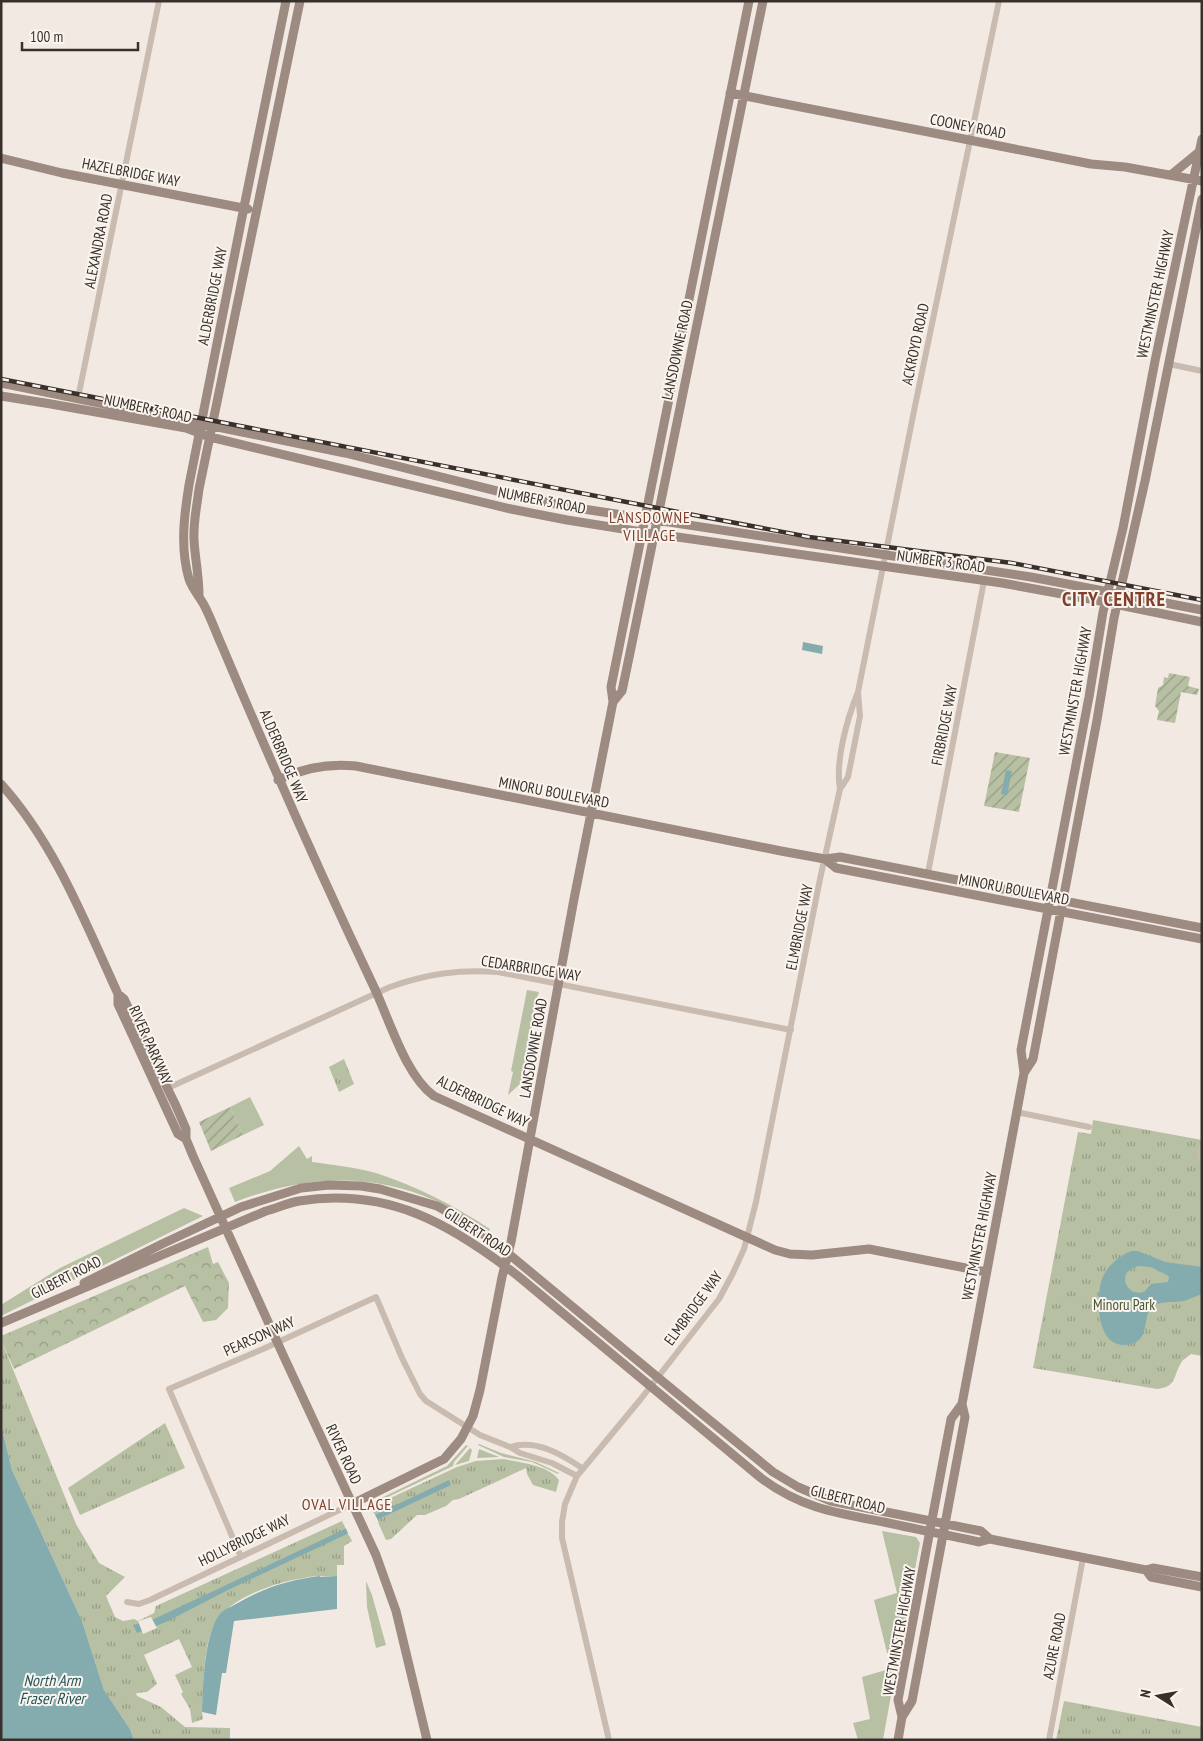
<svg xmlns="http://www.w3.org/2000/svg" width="1203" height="1741" font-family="'PT Sans Narrow',sans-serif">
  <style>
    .grass { fill: #b7c0a3 }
    .forest { fill: url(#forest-crowns) }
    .park { fill: url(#park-tufts) }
    .garden { fill: url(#garden-furrows) }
    .water { fill: #84abad; fill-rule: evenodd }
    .pier { fill: #f2eae2 }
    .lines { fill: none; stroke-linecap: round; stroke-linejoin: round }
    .street { stroke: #c9bbaf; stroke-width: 6 }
    .secondary { stroke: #9d8a80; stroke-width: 9 }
    .rail-casing { stroke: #39302c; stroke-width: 4.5 }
    .rail { stroke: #faf4ef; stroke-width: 2.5; stroke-dasharray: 8; stroke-linecap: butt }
    .labels { text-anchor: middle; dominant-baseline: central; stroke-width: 4; stroke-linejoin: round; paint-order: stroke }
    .street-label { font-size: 15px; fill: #39302c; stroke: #faf4ef }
    .park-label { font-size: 15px; fill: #495532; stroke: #faf4ef }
    .neighbourhood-label { font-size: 16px; letter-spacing: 1px; fill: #81402d; stroke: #faf4ef }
    .water-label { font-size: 16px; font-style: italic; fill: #255457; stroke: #faf4ef }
    .district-label { font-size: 20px; font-weight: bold; letter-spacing: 1px; fill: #81402d; stroke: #faf4ef }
  </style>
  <defs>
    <pattern id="forest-crowns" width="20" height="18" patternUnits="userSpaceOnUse" patternTransform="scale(1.25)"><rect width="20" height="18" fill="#b7c0a3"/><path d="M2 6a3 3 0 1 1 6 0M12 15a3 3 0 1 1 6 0" fill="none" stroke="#969c85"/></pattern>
    <pattern id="park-tufts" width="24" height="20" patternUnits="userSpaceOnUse" patternTransform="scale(1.25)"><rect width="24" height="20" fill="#b7c0a3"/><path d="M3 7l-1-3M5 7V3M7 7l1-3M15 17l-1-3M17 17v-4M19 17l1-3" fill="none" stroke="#969c85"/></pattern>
    <pattern id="garden-furrows" width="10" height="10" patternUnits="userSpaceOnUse" patternTransform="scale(1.25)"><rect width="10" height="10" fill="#b7c0a3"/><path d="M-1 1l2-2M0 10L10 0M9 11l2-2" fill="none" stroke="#969c85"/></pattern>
  </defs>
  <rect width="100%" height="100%" fill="#f2eae2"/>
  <path class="grass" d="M 527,990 L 539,992 L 534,1006 L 533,1021 L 521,1083 L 508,1095 L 513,1072 L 511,1071 Z
    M 250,1097 L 264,1125 L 243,1135 L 230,1107 Z
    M 299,1146 L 307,1159 L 312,1156 L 312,1162 C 333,1165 355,1167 376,1173 C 416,1186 455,1206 490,1229 L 489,1231 C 472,1221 454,1209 436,1201 C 369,1171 302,1176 235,1202 L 229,1188 L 270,1171 Z
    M 184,1208 L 203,1216 L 1,1316 L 1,1306 L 4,1303 L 60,1268 Z
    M 479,1444 L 501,1453 L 536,1462 L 559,1473 L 558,1474 L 532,1462 L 504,1457 L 478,1445 Z
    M 466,1445 L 468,1446 L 454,1462 L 453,1466 L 371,1505 L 371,1503 L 447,1466 Z
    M 470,1448 L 472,1450 L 469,1461 L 455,1465 Z
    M 479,1449 L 499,1457 L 477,1458 Z
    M 882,1531 L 916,1537 L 920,1543 L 900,1648 L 897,1651 L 887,1653 L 874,1600 L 897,1593 Z
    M 366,1581 L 372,1595 L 386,1645 L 376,1648 L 367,1607 Z
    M 896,1667 L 883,1740 L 858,1740 L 853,1723 L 870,1719 L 862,1677 Z"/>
  <path class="forest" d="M 208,1247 L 213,1264 L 218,1262 L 229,1283 L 228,1308 L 216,1320 L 203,1322 L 185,1286 L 14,1369 L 1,1340 L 1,1336 Z"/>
  <path class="park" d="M 344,1059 L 354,1084 L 339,1092 L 329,1067 Z
    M 1093,1120 L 1202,1140 L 1202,1356 L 1191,1354 C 1188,1357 1183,1359 1181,1363 C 1173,1376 1177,1387 1157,1389 L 1033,1368 L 1078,1132 L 1091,1134 Z
    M 1,1340 L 76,1524 L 99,1563 L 125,1577 L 106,1596 L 115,1617 L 123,1621 L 134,1619 L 138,1621 L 154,1613 L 156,1606 L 342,1521 L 352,1541 L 344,1546 L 344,1565 L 337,1565 L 337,1576 C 325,1577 316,1575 304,1578 C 276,1582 228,1598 214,1625 C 203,1646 204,1687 202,1712 L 203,1719 L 192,1723 L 190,1709 L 181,1694 L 183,1692 L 175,1675 L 192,1667 L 179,1639 L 144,1655 L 157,1684 L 147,1692 L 136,1693 L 137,1696 L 161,1707 L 185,1727 L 230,1728 L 230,1740 L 134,1740 L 130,1729 L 104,1690 L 82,1621 L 12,1470 L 1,1425 Z
    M 165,1423 L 185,1468 L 80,1515 L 68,1488 Z
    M 503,1459 C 519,1462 549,1465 559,1480 L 556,1492 L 533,1485 L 527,1474 L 526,1468 L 459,1499 L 453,1500 L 446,1506 L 425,1515 L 417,1515 L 391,1539 L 386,1540 L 371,1507 L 457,1467 L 476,1461 Z
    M 1064,1701 L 1202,1727 L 1202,1740 L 1056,1740 Z"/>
  <path class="garden" d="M 1169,673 L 1190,677 L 1188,686 L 1199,689 L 1197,695 L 1181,692 L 1175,723 L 1157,720 L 1159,711 L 1155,706 L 1158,688 L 1163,685 L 1164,677 L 1168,678 Z
    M 995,752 L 1030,758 L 1019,812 L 984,806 Z
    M 230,1107 L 243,1135 L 211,1151 L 199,1122 Z"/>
  <path class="water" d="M 803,642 L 823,646 L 822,654 L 802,650 Z
    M 1006,770 L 1012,771 L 1007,795 L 1001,794 Z
    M 1132,1251 L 1138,1251 L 1165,1262 L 1202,1267 L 1202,1294 C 1196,1296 1190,1299 1184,1301 C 1174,1303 1159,1300 1151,1308 C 1142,1318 1151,1344 1125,1345 C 1097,1346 1096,1301 1101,1282 C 1105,1268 1118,1256 1132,1251 ZM 1138,1266 L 1151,1267 L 1167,1275 L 1169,1277 L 1168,1282 L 1151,1284 L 1144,1292 C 1132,1296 1120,1284 1127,1272 C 1130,1269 1135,1267 1138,1266 Z
    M 1,1425 L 12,1470 L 82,1621 L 104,1690 L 130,1729 L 134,1740 L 1,1740 Z
    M 449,1480 L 451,1485 L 226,1591 L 166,1622 L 137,1633 L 133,1625 L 154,1619 Z
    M 320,1576 L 320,1577 L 337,1576 L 337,1609 L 234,1621 L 226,1673 L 222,1673 L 216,1715 L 202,1712 C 203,1687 204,1633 220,1614 C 224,1609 231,1607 236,1604 C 263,1588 289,1580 320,1576 Z"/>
  <path class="pier" d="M 374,1513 L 379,1522 L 349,1536 L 345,1526 Z
    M 151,1617 L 157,1628 L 143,1634 L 138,1621 Z"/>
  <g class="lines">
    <path class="street" d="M 1169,364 L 1202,371
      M 78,398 L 159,1
      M 840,789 C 835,761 847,719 858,692 L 915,406 L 999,1
      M 928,873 L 984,581
      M 168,1088 L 390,987 C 427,974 459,969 498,972 L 791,1030
      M 1016,1112 L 1089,1127
      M 1200,1156 L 1202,1147
      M 510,1447 C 536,1439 561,1454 582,1468
      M 241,1557 L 169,1389 L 263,1349 L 376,1297 L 402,1358 L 420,1394 L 426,1401 L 480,1435 L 510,1447 L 520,1453 L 552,1463 L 577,1476
      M 127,1602 L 139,1604 L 150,1600 L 352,1504
      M 609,1740 L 562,1538 L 562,1522 L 565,1504 L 577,1476 L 640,1400 L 719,1299 L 732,1275 L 744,1249 L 756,1202 L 820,879 L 840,789 L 848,777 L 860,716 L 858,692
      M 1049,1740 L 1083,1558"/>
    <path class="secondary" d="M 286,1 C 253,162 220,324 189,485 C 184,516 180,548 189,579 C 192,588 199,596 204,605 C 211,618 216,633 222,646 C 270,760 320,873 373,985 C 389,1018 405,1075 434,1096 L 775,1250 L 790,1254 L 812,1255 L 869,1249 L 986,1272
      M 730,93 L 1091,164 L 1125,167 L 1202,181
      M 1,158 L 62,173 L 248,209
      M 1171,175 L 1199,152
      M 1,383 L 345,453 L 513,495 L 570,507 L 1031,577 L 1202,610
      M 1,396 L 51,404 L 186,428 L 210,437 L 511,509 L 567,520 L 642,532 L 1002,583 L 1095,600 L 1202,622
      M 199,595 C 199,576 195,558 194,540 C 193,523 197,506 199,489 L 300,1
      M 613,702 L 622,691 L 631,648 L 763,1
      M 278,780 C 303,768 329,763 356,766 L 781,851 L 825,859 L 840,857 L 1202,928
      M 1,784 C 55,844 85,922 118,994 L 118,1004 L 178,1134 L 186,1139
      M 825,859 L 836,868 L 1202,939
      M 118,994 L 124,999 L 176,1106 L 186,1129 L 186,1139 L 193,1156 L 284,1357 L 376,1555 L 396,1611 L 427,1740
      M 1024,1073 L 1033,1059 L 1097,720 L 1114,618 L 1145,481 L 1202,199
      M 84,1283 L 162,1244 L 241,1207 L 301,1188 L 329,1185 L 361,1186 L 380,1189 L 437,1206 L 464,1221 L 493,1241 L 696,1409 L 773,1472 L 798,1487 L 831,1501 L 981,1531 L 990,1539
      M 1,1323 L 266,1211 C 277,1208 288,1203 299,1201 C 388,1187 451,1224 518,1276 L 761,1478 C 801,1508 836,1513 884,1522 C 915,1529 947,1535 979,1542 L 990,1539 L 1146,1570 L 1153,1568 L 1202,1577
      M 352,1504 L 444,1459 L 461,1439 L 473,1416 L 480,1390 L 502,1277 L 511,1242 L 574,899 L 613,702 L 611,687 L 749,1
      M 1146,1570 L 1151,1577 L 1202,1587
      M 902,1717 L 898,1700 L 951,1419 L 962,1404 L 1024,1073 L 1021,1050 L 1089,697 L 1103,612 L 1123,528 L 1155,361 L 1202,139
      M 898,1740 L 902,1717 L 912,1701 L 965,1417 L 962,1404"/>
    <g class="rail-casing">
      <path id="rail" d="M 1,379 L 652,507 L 809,537 L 1012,563 L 1202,600"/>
    </g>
    <use href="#rail" class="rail"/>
  </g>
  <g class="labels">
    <g class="street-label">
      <text transform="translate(968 126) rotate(11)">COONEY ROAD</text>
      <text transform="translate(131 172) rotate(11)">HAZELBRIDGE WAY</text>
      <text transform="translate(98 241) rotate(-79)">ALEXANDRA ROAD</text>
      <text transform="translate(1155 294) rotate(-78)">WESTMINSTER HIGHWAY</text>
      <text transform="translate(212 296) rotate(-79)">ALDERBRIDGE WAY</text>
      <text transform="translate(915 344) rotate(-78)">ACKROYD ROAD</text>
      <text transform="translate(677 350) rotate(-78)">LANSDOWNE ROAD</text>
      <text transform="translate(148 408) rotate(12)">NUMBER 3 ROAD</text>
      <text transform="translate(542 500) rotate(11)">NUMBER 3 ROAD</text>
      <text transform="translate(941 561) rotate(8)">NUMBER 3 ROAD</text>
      <text transform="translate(1075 691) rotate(-80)">WESTMINSTER HIGHWAY</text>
      <text transform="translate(944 725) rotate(-79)">FIRBRIDGE WAY</text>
      <text transform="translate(284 756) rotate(67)">ALDERBRIDGE WAY</text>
      <text transform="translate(554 792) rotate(11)">MINORU BOULEVARD</text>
      <text transform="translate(1014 889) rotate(11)">MINORU BOULEVARD</text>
      <text transform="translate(799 927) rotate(-79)">ELMBRIDGE WAY</text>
      <text transform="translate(531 968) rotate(9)">CEDARBRIDGE WAY</text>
      <text transform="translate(151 1045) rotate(66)">RIVER PARKWAY</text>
      <text transform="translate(533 1048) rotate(-80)">LANSDOWNE ROAD</text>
      <text transform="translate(483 1101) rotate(26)">ALDERBRIDGE WAY</text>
      <text transform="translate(478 1232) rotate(33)">GILBERT ROAD</text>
      <text transform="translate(979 1236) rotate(-79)">WESTMINSTER HIGHWAY</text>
      <text transform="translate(66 1277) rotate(-27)">GILBERT ROAD</text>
      <text transform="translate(693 1308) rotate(-54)">ELMBRIDGE WAY</text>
      <text transform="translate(259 1336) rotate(-24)">PEARSON WAY</text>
      <text transform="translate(344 1454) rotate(65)">RIVER ROAD</text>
      <text transform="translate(848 1499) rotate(14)">GILBERT ROAD</text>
      <text transform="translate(244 1540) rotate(-26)">HOLLYBRIDGE WAY</text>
      <text transform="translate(899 1631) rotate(-80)">WESTMINSTER HIGHWAY</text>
      <text transform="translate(1054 1646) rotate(-79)">AZURE ROAD</text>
    </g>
    <g class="park-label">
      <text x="1124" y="1304">Minoru Park</text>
    </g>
    <g class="neighbourhood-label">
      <text x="650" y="517">LANSDOWNE<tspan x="650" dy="18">VILLAGE</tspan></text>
      <text x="347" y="1504">OVAL VILLAGE</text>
    </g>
    <g class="water-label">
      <text x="52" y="1680">North Arm<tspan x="52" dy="18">Fraser River</tspan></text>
    </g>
    <g class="district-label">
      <text x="1114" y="599">CITY CENTRE</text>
    </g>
  </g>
  <rect width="1203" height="1741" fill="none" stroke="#39302c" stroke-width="5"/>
  <g transform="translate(1158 1696) rotate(281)" stroke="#faf4ef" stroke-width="4" paint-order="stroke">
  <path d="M0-4L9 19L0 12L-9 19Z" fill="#39302c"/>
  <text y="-8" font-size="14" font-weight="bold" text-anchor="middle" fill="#39302c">N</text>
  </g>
  <path d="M22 42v8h116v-8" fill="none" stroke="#39302c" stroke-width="2.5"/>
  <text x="30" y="42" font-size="15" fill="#39302c" stroke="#faf4ef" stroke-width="4" paint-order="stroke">100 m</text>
</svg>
